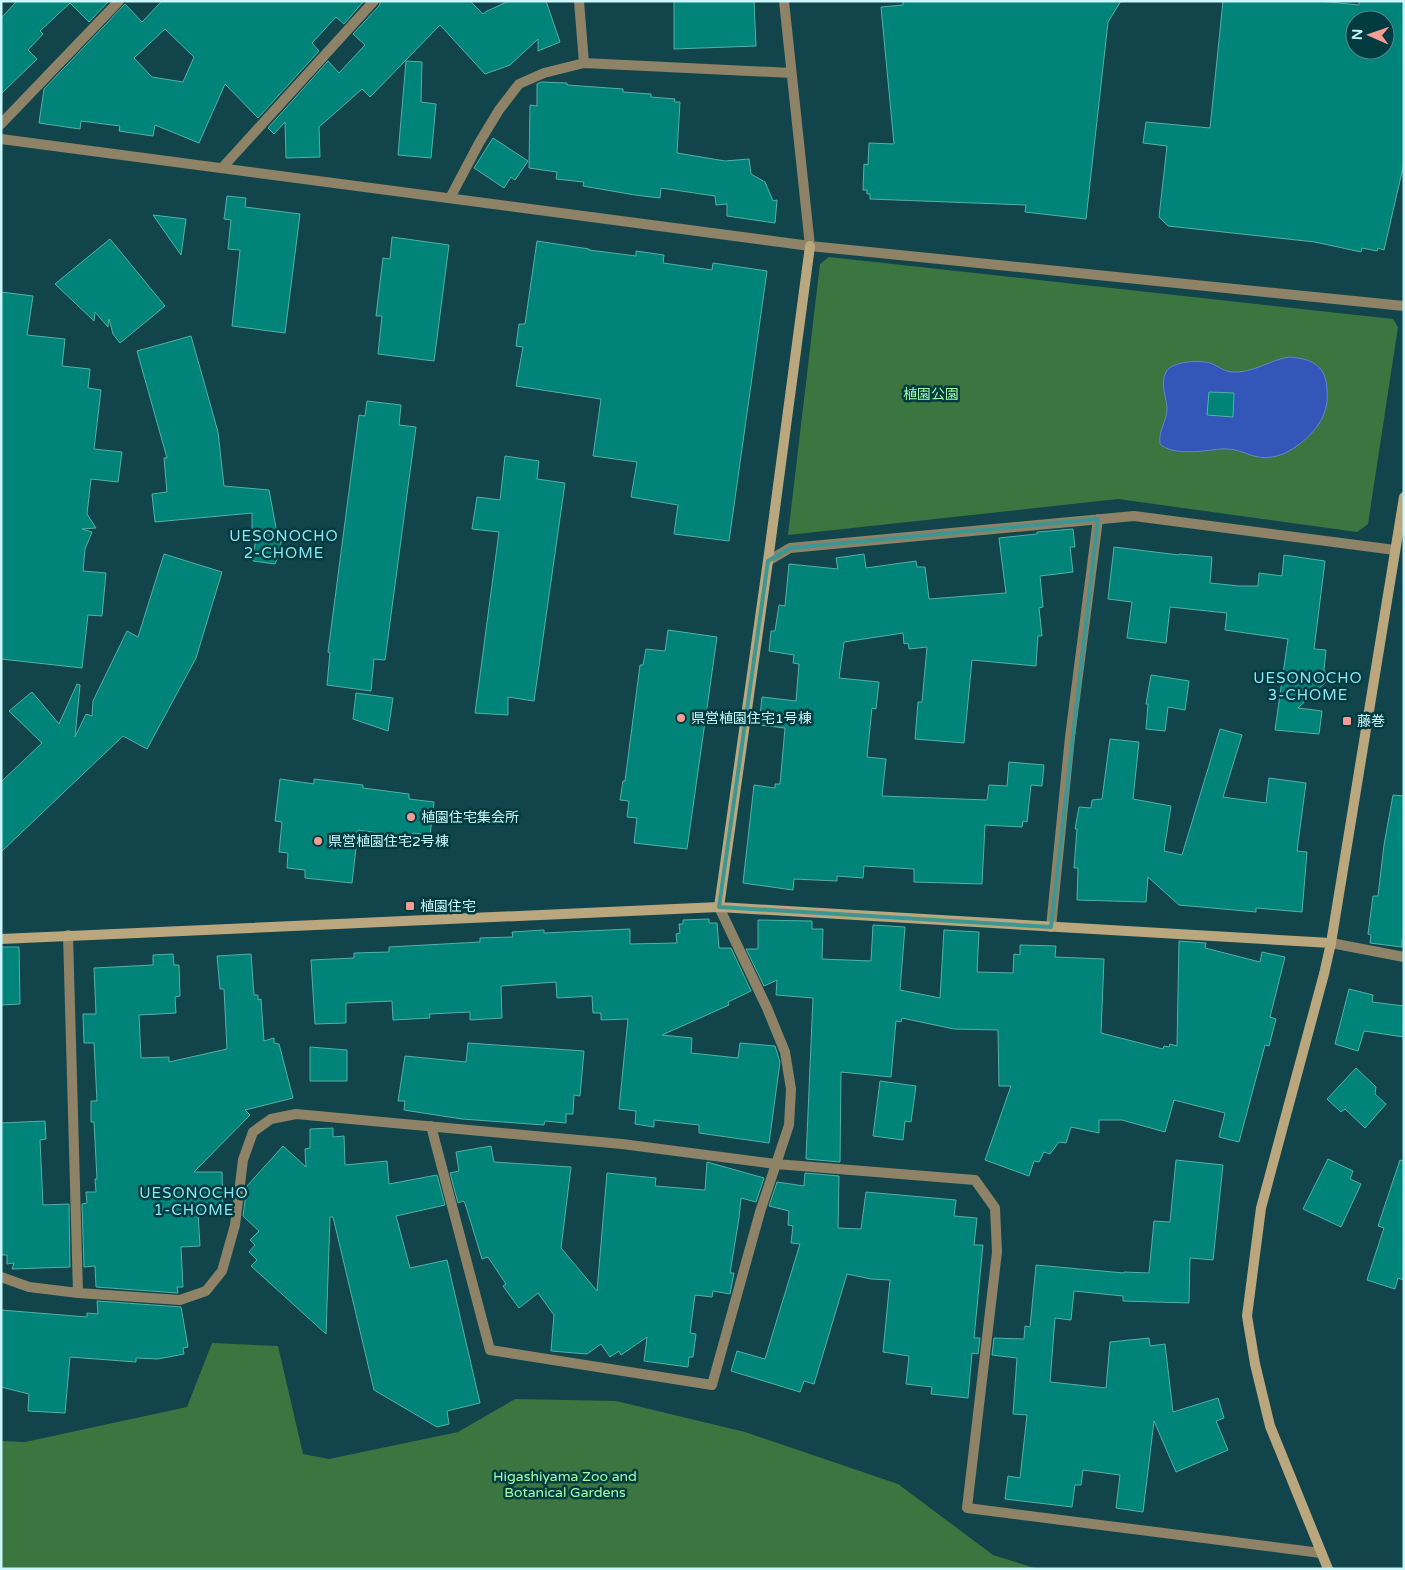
<svg xmlns="http://www.w3.org/2000/svg" width="1405" height="1570" font-family="'Varela Round','Noto Sans JP',sans-serif">
  <style>
    .green { fill: #3b7540 }
    .water { fill: #3356b9; stroke: #6187cd }
    .building { fill: #008379; stroke: #53b1a7; fill-rule: evenodd }
    .lines { fill: none; stroke-linecap: round; stroke-linejoin: round }
    .street { stroke: #8e8267; stroke-width: 10 }
    .secondary { stroke: #bba77d; stroke-width: 10 }
    .marked { fill: none; stroke: #3e9692; stroke-width: 4; stroke-linejoin: round }
    .poi-dot { fill: #f59c93; stroke: #013b40; stroke-width: 2 }
    .labels { text-anchor: middle; dominant-baseline: central; stroke-width: 5; stroke-linejoin: round; paint-order: stroke }
    .park-label { font-size: 14px; fill: #9dfea4; stroke: #013b40 }
    .poi-label { font-size: 14px; fill: #ccf8fd; stroke: #013b40; text-anchor: start }
    .neighbourhood-label { font-size: 15px; letter-spacing: 1px; fill: #8ce9f4; stroke: #013b40 }
  </style>
  <rect width="100%" height="100%" fill="#11454b"/>
  <path class="green" d="M 829,257 L 1393,319 L 1398,327 L 1368,524 L 1357,532 L 1118,499 L 788,535 L 820,264 Z
    M 212,1343 L 278,1346 L 303,1454 L 329,1459 L 458,1432 L 515,1399 L 616,1401 L 745,1432 L 898,1484 L 993,1555 L 1038,1569 L 1,1569 L 1,1441 L 25,1442 L 187,1407 Z"/>
  <path class="water" d="M 1290,357 C 1299,358 1309,359 1316,365 C 1324,370 1326,379 1327,388 C 1327,394 1328,401 1326,407 C 1322,427 1301,446 1283,454 C 1253,465 1247,447 1220,449 C 1203,451 1173,456 1160,444 C 1158,430 1168,420 1167,407 C 1166,396 1160,383 1166,372 C 1172,361 1199,360 1210,363 C 1221,367 1224,373 1238,372 C 1257,371 1272,359 1290,357 Z"/>
  <path class="building" d="M 17,1 L 109,1 L 89,22 L 70,3 L 40,31 L 43,34 L 28,50 L 37,59 L 1,94 L 1,18 Z
    M 162,1 L 364,1 L 344,24 L 336,17 L 312,43 L 319,51 L 258,118 L 225,84 L 199,143 L 155,125 L 153,136 L 119,131 L 120,126 L 81,121 L 80,129 L 39,123 L 44,89 L 125,4 L 142,22 ZM 165,29 L 194,57 L 183,82 L 152,77 L 134,58 Z
    M 381,1 L 470,1 L 483,14 L 487,11 L 509,1 L 546,1 L 560,42 L 538,51 L 538,39 L 510,65 L 485,74 L 440,25 L 370,97 L 362,89 L 319,127 L 320,157 L 286,158 L 285,122 L 274,134 L 268,128 L 328,61 L 339,73 L 365,45 L 353,34 L 379,6 Z
    M 674,1 L 754,1 L 756,46 L 674,49 Z
    M 903,1 L 1121,1 L 1108,22 L 1086,219 L 1025,212 L 1026,205 L 870,199 L 870,194 L 867,194 L 867,190 L 863,190 L 864,164 L 868,165 L 869,143 L 894,144 L 881,7 L 903,5 Z
    M 1223,1 L 1319,1 L 1359,5 L 1359,1 L 1404,1 L 1404,163 L 1384,250 L 1378,248 L 1377,251 L 1362,248 L 1361,252 L 1315,242 L 1168,226 L 1159,217 L 1167,146 L 1143,143 L 1146,122 L 1210,128 ZM 1355,20 L 1385,20 L 1385,50 L 1355,50 Z
    M 406,61 L 422,62 L 421,102 L 436,104 L 431,158 L 398,155 Z
    M 541,82 L 567,83 L 567,85 L 623,89 L 623,92 L 651,94 L 651,97 L 675,99 L 674,102 L 680,102 L 677,153 L 725,161 L 749,159 L 751,174 L 765,182 L 773,201 L 777,200 L 775,223 L 727,216 L 727,204 L 716,205 L 715,196 L 661,188 L 660,198 L 635,195 L 583,186 L 584,182 L 556,179 L 557,172 L 529,168 L 530,105 L 537,106 L 537,84 Z
    M 493,138 L 528,161 L 515,180 L 511,177 L 504,188 L 474,168 Z
    M 227,196 L 246,198 L 245,207 L 300,214 L 285,333 L 232,326 L 240,250 L 228,249 L 231,220 L 224,219 Z
    M 153,215 L 186,219 L 181,255 Z
    M 392,237 L 449,245 L 434,361 L 378,354 L 382,316 L 376,316 L 383,258 L 390,259 Z
    M 110,239 L 165,306 L 120,343 L 113,334 L 109,319 L 108,327 L 95,312 L 94,321 L 55,284 Z
    M 537,241 L 589,249 L 589,250 L 636,256 L 636,251 L 664,255 L 663,263 L 712,270 L 713,263 L 767,271 L 729,541 L 674,534 L 678,505 L 631,497 L 637,462 L 593,456 L 601,399 L 516,386 L 523,347 L 516,346 L 519,324 L 525,324 Z
    M 1,292 L 33,296 L 27,335 L 65,339 L 62,366 L 90,369 L 88,388 L 101,390 L 94,449 L 122,452 L 118,482 L 91,479 L 87,514 L 96,528 L 82,529 L 92,532 L 85,549 L 83,571 L 106,573 L 102,616 L 88,615 L 82,668 L 1,659 Z
    M 191,336 L 218,432 L 224,486 L 269,490 L 277,533 L 280,533 L 281,542 L 280,552 L 275,564 L 253,561 L 256,536 L 252,536 L 252,513 L 155,522 L 152,494 L 167,492 L 164,458 L 167,458 L 137,351 Z
    M 1209,392 L 1234,393 L 1233,417 L 1207,415 Z
    M 367,401 L 401,405 L 399,425 L 416,427 L 385,660 L 374,659 L 371,691 L 327,685 L 330,653 L 328,652 L 359,415 L 365,416 Z
    M 505,456 L 539,461 L 537,479 L 565,483 L 534,701 L 508,697 L 508,715 L 475,713 L 499,532 L 472,529 L 477,497 L 500,500 Z
    M 1073,529 L 1075,547 L 1070,547 L 1073,572 L 1040,576 L 1043,607 L 1039,608 L 1042,636 L 1038,636 L 1036,666 L 972,660 L 964,743 L 915,739 L 918,702 L 922,702 L 927,647 L 909,649 L 908,643 L 904,644 L 903,633 L 844,642 L 839,678 L 879,682 L 876,709 L 872,708 L 867,757 L 886,759 L 882,796 L 987,800 L 989,785 L 1007,786 L 1009,762 L 1044,765 L 1042,786 L 1031,785 L 1027,822 L 1023,821 L 1022,827 L 985,825 L 982,884 L 914,882 L 914,869 L 864,866 L 863,878 L 837,876 L 837,881 L 794,879 L 793,890 L 743,883 L 754,785 L 775,788 L 775,784 L 780,784 L 785,728 L 759,725 L 762,697 L 796,701 L 799,664 L 793,663 L 794,655 L 769,651 L 771,631 L 775,631 L 779,605 L 785,606 L 789,564 L 838,569 L 836,558 L 864,554 L 866,568 L 916,561 L 917,567 L 925,567 L 929,599 L 1006,593 L 999,538 L 1037,534 L 1037,532 Z
    M 1114,547 L 1179,555 L 1179,554 L 1212,557 L 1210,583 L 1239,586 L 1258,586 L 1259,573 L 1282,576 L 1284,555 L 1325,561 L 1314,649 L 1326,650 L 1324,670 L 1329,679 L 1298,708 L 1322,711 L 1319,734 L 1275,730 L 1288,639 L 1225,630 L 1227,613 L 1170,607 L 1166,643 L 1127,638 L 1132,602 L 1108,599 Z
    M 164,554 L 222,572 L 196,658 L 147,749 L 123,736 L 1,852 L 1,782 L 42,743 L 9,711 L 32,692 L 59,724 L 77,684 L 80,685 L 75,737 L 86,714 L 92,716 L 93,701 L 127,631 L 138,637 Z
    M 668,630 L 717,637 L 687,849 L 634,843 L 637,818 L 627,817 L 629,801 L 620,800 L 623,781 L 625,781 L 640,665 L 643,665 L 646,649 L 665,651 Z
    M 1151,675 L 1189,681 L 1185,710 L 1168,707 L 1165,731 L 1146,729 L 1148,704 L 1146,704 Z
    M 356,693 L 393,698 L 388,731 L 353,719 Z
    M 1220,729 L 1242,735 L 1223,797 L 1266,803 L 1269,778 L 1306,783 L 1297,851 L 1307,852 L 1302,912 L 1256,908 L 1256,912 L 1179,905 L 1148,877 L 1146,902 L 1077,900 L 1078,868 L 1074,868 L 1077,829 L 1075,829 L 1079,807 L 1091,808 L 1092,800 L 1102,799 L 1110,739 L 1139,742 L 1133,799 L 1171,806 L 1164,851 L 1182,855 Z
    M 280,779 L 314,784 L 314,779 L 363,785 L 363,788 L 409,794 L 409,799 L 434,802 L 430,835 L 413,833 L 412,838 L 358,830 L 352,883 L 305,878 L 305,870 L 287,868 L 288,853 L 279,852 L 282,822 L 275,821 Z
    M 1393,795 L 1404,796 L 1404,939 L 1402,939 L 1402,947 L 1370,943 L 1371,935 L 1368,934 L 1373,896 L 1378,896 L 1384,845 Z
    M 709,919 L 709,923 L 717,923 L 719,948 L 731,948 L 751,991 L 728,1002 L 729,1005 L 662,1035 L 692,1038 L 691,1053 L 738,1058 L 740,1043 L 775,1046 L 780,1062 L 769,1143 L 699,1133 L 699,1125 L 654,1120 L 654,1127 L 635,1124 L 636,1111 L 619,1109 L 628,1019 L 601,1020 L 601,1013 L 593,1013 L 592,996 L 557,998 L 556,982 L 501,986 L 502,1018 L 470,1020 L 470,1012 L 429,1014 L 430,1018 L 393,1020 L 392,1001 L 346,1003 L 346,1023 L 315,1024 L 311,960 L 354,958 L 354,953 L 389,952 L 389,947 L 480,942 L 480,938 L 513,937 L 512,932 L 544,930 L 544,933 L 630,929 L 630,944 L 677,943 L 676,934 L 680,933 L 679,924 L 683,924 L 683,920 Z
    M 758,920 L 812,921 L 812,929 L 823,929 L 822,959 L 871,961 L 873,925 L 905,927 L 900,990 L 940,998 L 944,930 L 979,932 L 977,972 L 1013,973 L 1014,954 L 1020,955 L 1020,945 L 1056,946 L 1055,957 L 1104,959 L 1101,1033 L 1163,1049 L 1164,1046 L 1169,1047 L 1170,1044 L 1177,1046 L 1179,941 L 1206,943 L 1205,948 L 1260,962 L 1262,952 L 1285,957 L 1270,1017 L 1276,1019 L 1269,1046 L 1265,1045 L 1239,1142 L 1219,1137 L 1225,1113 L 1174,1100 L 1165,1132 L 1122,1120 L 1099,1120 L 1099,1133 L 1071,1127 L 1066,1143 L 1059,1142 L 1050,1154 L 1044,1152 L 1039,1162 L 1034,1161 L 1029,1176 L 985,1160 L 1011,1086 L 999,1086 L 998,1030 L 954,1029 L 902,1018 L 901,1022 L 896,1021 L 891,1077 L 841,1072 L 840,1162 L 806,1159 L 813,998 L 776,995 L 777,980 L 764,986 L 746,949 L 758,949 Z
    M 1,947 L 19,947 L 20,1004 L 1,1005 Z
    M 173,954 L 174,965 L 179,965 L 180,996 L 175,997 L 176,1013 L 139,1015 L 141,1058 L 169,1057 L 169,1062 L 227,1049 L 224,989 L 220,989 L 217,956 L 251,954 L 254,995 L 258,995 L 258,1000 L 261,999 L 264,1041 L 274,1038 L 274,1043 L 279,1044 L 293,1098 L 245,1110 L 250,1115 L 194,1172 L 222,1172 L 223,1211 L 198,1212 L 200,1246 L 181,1247 L 183,1287 L 177,1287 L 178,1293 L 96,1287 L 95,1266 L 84,1267 L 82,1204 L 87,1203 L 86,1192 L 96,1192 L 95,1179 L 97,1179 L 94,1122 L 91,1122 L 91,1101 L 97,1101 L 94,1043 L 84,1043 L 83,1014 L 96,1014 L 94,968 L 153,965 L 153,955 Z
    M 1349,989 L 1373,995 L 1372,1002 L 1404,1006 L 1404,1037 L 1364,1031 L 1358,1051 L 1335,1044 Z
    M 468,1043 L 584,1051 L 580,1096 L 574,1095 L 573,1114 L 566,1114 L 566,1123 L 545,1121 L 544,1125 L 462,1119 L 404,1110 L 405,1101 L 398,1101 L 405,1056 L 466,1062 Z
    M 310,1047 L 347,1050 L 347,1081 L 310,1081 Z
    M 1356,1068 L 1376,1087 L 1375,1094 L 1386,1104 L 1365,1128 L 1345,1109 L 1341,1112 L 1327,1099 Z
    M 880,1081 L 916,1086 L 911,1122 L 905,1121 L 903,1140 L 873,1136 Z
    M 45,1121 L 46,1139 L 40,1140 L 43,1205 L 69,1204 L 70,1267 L 12,1269 L 14,1263 L 7,1264 L 7,1255 L 1,1255 L 1,1123 Z
    M 333,1128 L 333,1137 L 344,1136 L 345,1165 L 387,1161 L 389,1184 L 437,1175 L 445,1205 L 396,1216 L 410,1268 L 447,1260 L 480,1403 L 447,1411 L 449,1424 L 437,1427 L 374,1390 L 333,1217 L 330,1217 L 326,1334 L 251,1266 L 257,1260 L 249,1252 L 255,1245 L 250,1240 L 259,1231 L 243,1216 L 247,1186 L 283,1146 L 306,1167 L 305,1149 L 310,1148 L 310,1129 Z
    M 491,1146 L 494,1162 L 571,1167 L 561,1248 L 597,1291 L 607,1173 L 656,1178 L 655,1186 L 705,1190 L 707,1162 L 764,1178 L 756,1202 L 741,1198 L 739,1218 L 730,1273 L 734,1273 L 730,1294 L 713,1291 L 712,1297 L 695,1295 L 690,1333 L 696,1334 L 693,1357 L 689,1357 L 688,1367 L 644,1361 L 647,1337 L 621,1355 L 619,1351 L 610,1357 L 601,1344 L 587,1354 L 551,1351 L 554,1315 L 538,1293 L 519,1308 L 503,1286 L 506,1284 L 488,1257 L 482,1259 L 465,1203 L 463,1201 L 458,1203 L 450,1173 L 459,1171 L 456,1152 Z
    M 1328,1159 L 1353,1171 L 1350,1179 L 1361,1184 L 1341,1227 L 1303,1209 Z
    M 1176,1160 L 1223,1165 L 1213,1260 L 1190,1258 L 1189,1303 L 1123,1301 L 1123,1296 L 1074,1291 L 1071,1320 L 1055,1318 L 1050,1382 L 1106,1388 L 1110,1342 L 1149,1338 L 1150,1346 L 1165,1344 L 1173,1412 L 1218,1398 L 1224,1418 L 1216,1421 L 1228,1450 L 1176,1472 L 1154,1421 L 1143,1512 L 1116,1508 L 1120,1475 L 1083,1470 L 1081,1485 L 1075,1485 L 1072,1507 L 1005,1499 L 1008,1476 L 1020,1478 L 1027,1415 L 1013,1414 L 1017,1358 L 992,1355 L 994,1338 L 1024,1339 L 1025,1326 L 1030,1327 L 1036,1265 L 1124,1273 L 1124,1272 L 1149,1273 L 1154,1221 L 1170,1222 Z
    M 1400,1160 L 1404,1161 L 1404,1280 L 1398,1278 L 1395,1289 L 1367,1280 L 1384,1228 L 1378,1226 Z
    M 805,1173 L 839,1176 L 838,1228 L 861,1229 L 866,1192 L 956,1200 L 954,1216 L 977,1218 L 974,1245 L 983,1245 L 974,1338 L 980,1338 L 978,1354 L 972,1353 L 968,1398 L 931,1394 L 932,1387 L 906,1384 L 909,1356 L 883,1352 L 890,1280 L 871,1279 L 847,1274 L 814,1384 L 804,1381 L 800,1392 L 731,1371 L 737,1351 L 765,1359 L 800,1244 L 791,1243 L 793,1226 L 788,1225 L 789,1211 L 769,1206 L 777,1182 L 804,1186 Z
    M 97,1301 L 181,1307 L 188,1347 L 183,1348 L 184,1354 L 158,1359 L 136,1358 L 136,1362 L 70,1357 L 65,1413 L 28,1411 L 29,1394 L 1,1387 L 1,1310 L 87,1317 L 87,1313 L 98,1314 Z"/>
  <g class="lines">
    <path class="street" d="M 579,1 L 584,63
      M 784,1 L 810,246
      M 1,124 L 119,1
      M 1,139 L 810,246 L 1404,306
      M 222,168 L 374,1
      M 450,198 L 479,143 L 499,110 L 519,84 L 544,73 L 584,63 L 791,73
      M 768,561 L 790,548 L 1134,516 L 1395,550
      M 1051,927 L 1070,737 L 1098,519
      M 68,935 L 78,1293
      M 1331,943 L 1404,957
      M 431,1126 L 490,1350 L 712,1385 L 760,1212 L 789,1125 L 791,1089 L 785,1052 L 767,1008 L 719,907
      M 1,1277 L 29,1287 L 78,1293 L 180,1300 L 206,1291 L 222,1271 L 235,1225 L 243,1160 L 253,1132 L 271,1119 L 296,1114 L 622,1144 L 776,1164 L 975,1180 L 995,1208 L 997,1252 L 967,1508 L 1321,1553"/>
    <path class="secondary" d="M 719,907 L 768,561 L 810,246
      M 1,939 L 719,907 L 1331,943
      M 1328,1569 L 1270,1426 L 1255,1364 L 1247,1316 L 1261,1208 L 1324,974 L 1331,943 L 1404,497"/>
  </g>
  <path class="marked" d="M 1098,519 L 1051,927 L 719,907 L 768,561 L 790,548 Z"/>
  <g class="poi-dot">
    <circle cx="681" cy="718" r="5"/>
    <rect x="1342" y="716" width="10" height="10" rx="2.5"/>
    <circle cx="411" cy="817" r="5"/>
    <circle cx="318" cy="841" r="5"/>
    <rect x="405" y="901" width="10" height="10" rx="2.5"/>
  </g>
  <g class="labels">
    <g class="park-label">
      <text x="931" y="394">植園公園</text>
      <text x="565" y="1476">Higashiyama Zoo and<tspan x="565" dy="16">Botanical Gardens</tspan></text>
    </g>
    <g class="poi-label">
      <text x="691" y="718">県営植園住宅1号棟</text>
      <text x="1357" y="721">藤巻</text>
      <text x="421" y="817">植園住宅集会所</text>
      <text x="328" y="841">県営植園住宅2号棟</text>
      <text x="420" y="906">植園住宅</text>
    </g>
    <g class="neighbourhood-label">
      <text x="284" y="536">UESONOCHO<tspan x="284" dy="17">2-CHOME</tspan></text>
      <text x="1308" y="678">UESONOCHO<tspan x="1308" dy="17">3-CHOME</tspan></text>
      <text x="194" y="1193">UESONOCHO<tspan x="194" dy="17">1-CHOME</tspan></text>
    </g>
  </g>
  <rect width="1405" height="1570" fill="none" stroke="#ccf8fd" stroke-width="5"/>
  <g transform="translate(1370 35) rotate(272)"><circle r="24" fill="#013b40" stroke="#52878c"/>
  <path d="M0-4L9 19L0 12L-9 19Z" fill="#f59c93"/>
  <text y="-8" font-size="14" font-weight="bold" text-anchor="middle" fill="#ccf8fd">N</text>
  </g>
</svg>
